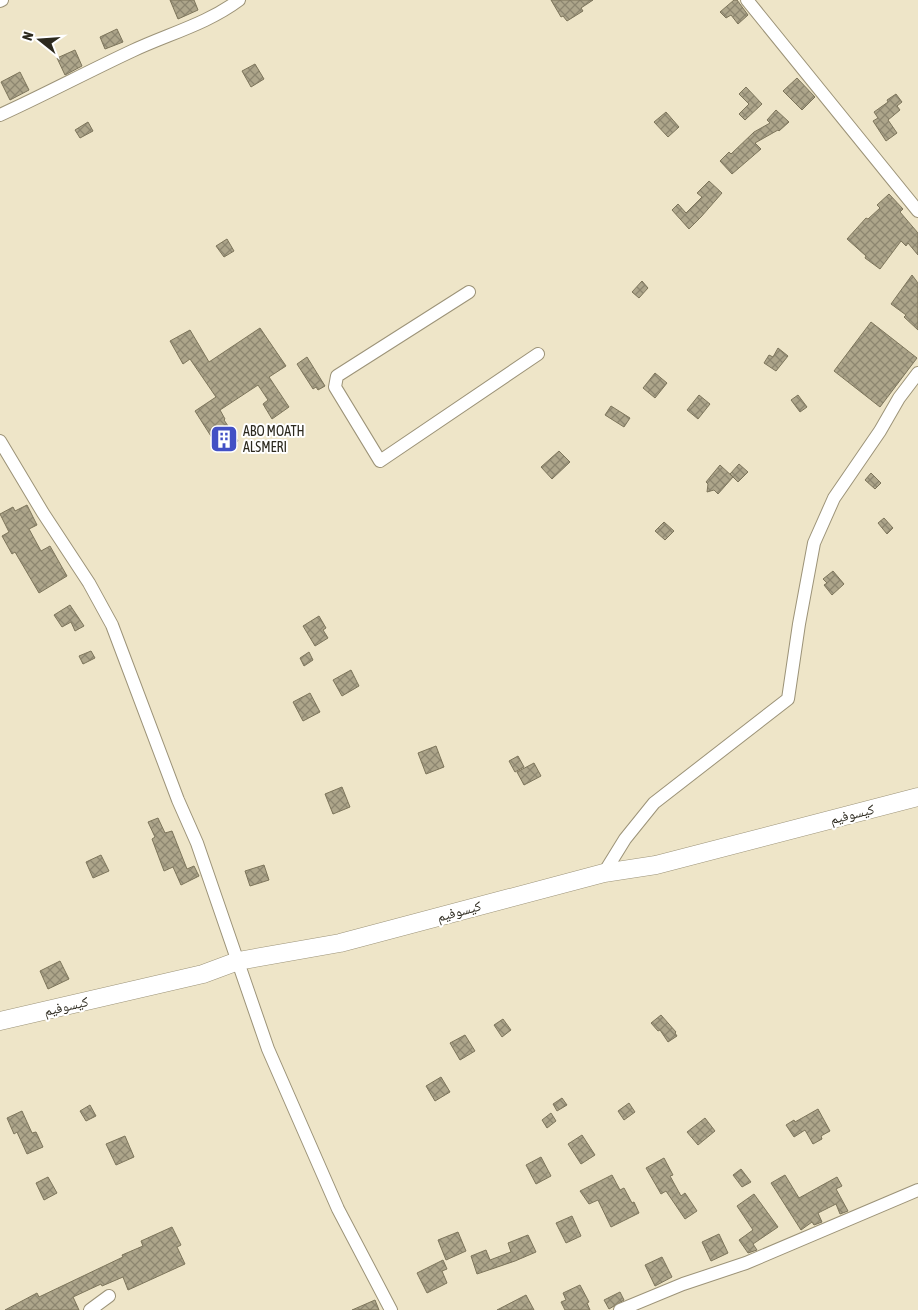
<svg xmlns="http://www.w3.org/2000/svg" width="918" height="1310" font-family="'Asap Condensed','Noto Naskh Arabic',sans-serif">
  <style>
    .building { fill: url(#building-cross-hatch); stroke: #7d755b }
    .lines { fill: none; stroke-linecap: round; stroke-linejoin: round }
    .street-casing { stroke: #9c9378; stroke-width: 14 }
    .secondary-casing { stroke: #9c9378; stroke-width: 19 }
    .street { stroke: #fff; stroke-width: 12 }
    .secondary { stroke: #fff; stroke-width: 18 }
    .labels { text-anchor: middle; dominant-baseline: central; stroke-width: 4; stroke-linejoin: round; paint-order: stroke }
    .poi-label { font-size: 14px; fill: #2c291e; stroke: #fff; text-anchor: start }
    .street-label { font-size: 14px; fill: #2c291e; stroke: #fff }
  </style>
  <defs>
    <pattern id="building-cross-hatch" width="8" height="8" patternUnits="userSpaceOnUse" patternTransform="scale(1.25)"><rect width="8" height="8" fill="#ada58a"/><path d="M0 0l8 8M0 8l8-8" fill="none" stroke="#8d8670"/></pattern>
  </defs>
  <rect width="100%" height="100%" fill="#eee5c8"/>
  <path class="building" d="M 170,0 L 194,0 L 198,10 L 178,19 Z
    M 551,0 L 593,0 L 581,8 L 583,11 L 567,21 L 563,16 L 561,17 Z
    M 734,0 L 737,0 L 748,15 L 738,24 L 731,15 L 726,18 L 720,12 Z
    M 117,29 L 123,42 L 105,49 L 100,37 Z
    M 75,50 L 82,66 L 65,75 L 57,58 Z
    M 255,64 L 264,79 L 251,87 L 242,71 Z
    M 20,72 L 29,90 L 10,100 L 1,82 Z
    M 797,78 L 815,97 L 802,110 L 783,91 Z
    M 746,87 L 762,104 L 745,120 L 739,114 L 749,104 L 739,94 Z
    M 896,94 L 902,102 L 897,106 L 900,110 L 888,120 L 897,133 L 886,141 L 873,121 L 878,118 L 874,112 L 888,102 L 887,100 Z
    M 776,110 L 789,122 L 779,131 L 778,130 L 755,143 L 761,149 L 732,174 L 720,161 L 729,152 L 731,154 L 754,132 L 770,123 L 767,120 Z
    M 666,112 L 679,127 L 668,137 L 654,122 Z
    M 88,122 L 93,131 L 80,138 L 75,130 Z
    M 709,181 L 722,193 L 701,217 L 689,229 L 672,210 L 678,204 L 686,213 L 702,197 L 697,193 Z
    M 889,194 L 903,209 L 900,212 L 918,233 L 918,255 L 908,243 L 906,246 L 901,241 L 880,269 L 865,258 L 866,256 L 847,239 L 866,218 L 868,219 L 880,208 L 877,205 Z
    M 227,239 L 234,251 L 224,257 L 216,246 Z
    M 912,275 L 918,283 L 918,330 L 904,317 L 906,315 L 891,304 Z
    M 642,281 L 648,288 L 639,298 L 632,292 Z
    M 871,322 L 917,358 L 880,407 L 834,371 Z
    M 260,328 L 286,366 L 269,377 L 289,407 L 272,419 L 263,404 L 268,400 L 258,385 L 220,410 L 225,419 L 224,420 L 238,441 L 221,452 L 195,411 L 216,397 L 190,359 L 183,364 L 170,341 L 190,330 L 209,362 Z
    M 778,348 L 788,356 L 776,371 L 764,363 L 769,355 L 773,357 Z
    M 307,357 L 325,386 L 318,390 L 316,387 L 313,389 L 297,364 Z
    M 655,373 L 667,383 L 655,398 L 643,388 Z
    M 699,395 L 710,404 L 698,419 L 687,410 Z
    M 798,395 L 807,407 L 800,412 L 791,400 Z
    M 611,406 L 630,418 L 624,427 L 605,415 Z
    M 559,451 L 570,462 L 552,479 L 541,467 Z
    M 739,464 L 748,472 L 738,482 L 730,474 Z
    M 720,465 L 733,477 L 718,494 L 714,490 L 707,492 L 708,484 L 706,482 Z
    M 871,473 L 881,483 L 875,489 L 865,480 Z
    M 27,505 L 37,525 L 29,529 L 41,551 L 50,546 L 67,576 L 39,593 L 15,552 L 12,554 L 2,536 L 9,532 L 0,514 L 13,507 L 15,511 Z
    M 884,518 L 893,528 L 887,534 L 878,523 Z
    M 664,522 L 674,531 L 665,540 L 655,531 Z
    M 833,571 L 844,584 L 832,595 L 824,585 L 827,583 L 823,579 Z
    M 70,605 L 84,626 L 75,631 L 71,622 L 62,627 L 54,615 Z
    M 319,616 L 326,628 L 323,630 L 328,638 L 315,646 L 303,626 Z
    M 91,651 L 95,658 L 83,664 L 79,656 Z
    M 309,652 L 313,660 L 304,666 L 300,658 Z
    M 351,670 L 359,686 L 342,696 L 333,680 Z
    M 310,693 L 320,712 L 303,721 L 293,702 Z
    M 436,746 L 444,767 L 426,774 L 418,753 Z
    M 518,756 L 524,767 L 515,772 L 509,761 Z
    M 534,763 L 541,776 L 524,785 L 517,772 Z
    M 342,787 L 350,807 L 333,814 L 325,794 Z
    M 158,818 L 165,833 L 172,831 L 187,869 L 194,866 L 199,876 L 181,885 L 173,867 L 164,871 L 152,839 L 155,837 L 148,822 Z
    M 101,855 L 109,871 L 93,878 L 86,862 Z
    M 264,865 L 269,880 L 250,886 L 245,871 Z
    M 60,961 L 69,979 L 48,989 L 40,971 Z
    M 661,1015 L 676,1032 L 675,1033 L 677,1036 L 668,1042 L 660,1030 L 658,1031 L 651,1023 Z
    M 503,1019 L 511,1030 L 502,1037 L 494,1025 Z
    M 465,1035 L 475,1051 L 460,1060 L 450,1043 Z
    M 441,1077 L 450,1092 L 435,1101 L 426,1086 Z
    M 562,1098 L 567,1105 L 557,1111 L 553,1104 Z
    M 629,1103 L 635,1112 L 624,1120 L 618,1111 Z
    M 90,1105 L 96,1116 L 86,1121 L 80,1111 Z
    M 818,1109 L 830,1131 L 821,1136 L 822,1139 L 813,1144 L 805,1130 L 794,1137 L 786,1125 L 794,1120 L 795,1122 Z
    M 22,1111 L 32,1133 L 36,1132 L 43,1147 L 27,1154 L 17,1132 L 14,1134 L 7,1118 Z
    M 551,1113 L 556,1121 L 547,1128 L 542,1120 Z
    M 705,1118 L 715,1131 L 698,1145 L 687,1132 Z
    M 582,1135 L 595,1155 L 581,1164 L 568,1144 Z
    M 125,1136 L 134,1157 L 116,1165 L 106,1144 Z
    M 541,1157 L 551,1176 L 536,1184 L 526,1165 Z
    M 664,1158 L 673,1175 L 670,1176 L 681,1196 L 685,1193 L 697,1211 L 685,1219 L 666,1191 L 661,1194 L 646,1168 Z
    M 741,1169 L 751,1182 L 742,1187 L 733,1175 Z
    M 612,1175 L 620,1190 L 624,1188 L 632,1203 L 634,1202 L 639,1213 L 611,1227 L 598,1200 L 589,1204 L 580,1191 Z
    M 785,1175 L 799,1198 L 837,1177 L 842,1186 L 836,1189 L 848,1211 L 840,1214 L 836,1204 L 818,1213 L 822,1222 L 814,1225 L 812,1222 L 801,1230 L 771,1183 Z
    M 48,1177 L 57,1193 L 44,1200 L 36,1183 Z
    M 754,1194 L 778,1227 L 753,1244 L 757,1250 L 748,1253 L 739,1240 L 753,1230 L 737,1206 Z
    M 572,1216 L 581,1236 L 566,1243 L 556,1223 Z
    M 172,1227 L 181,1245 L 177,1247 L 185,1264 L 128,1290 L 123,1277 L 102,1286 L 101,1284 L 73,1297 L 79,1310 L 5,1310 L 37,1293 L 39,1297 L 123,1257 L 122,1255 L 143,1246 L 141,1241 Z
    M 458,1232 L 466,1251 L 446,1260 L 438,1240 Z
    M 719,1234 L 728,1253 L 711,1261 L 702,1242 Z
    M 528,1235 L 536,1252 L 515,1261 L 477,1274 L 471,1256 L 486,1250 L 490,1260 L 511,1252 L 508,1243 Z
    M 662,1257 L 672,1277 L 655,1286 L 645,1265 Z
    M 443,1260 L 447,1269 L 442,1271 L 447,1283 L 427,1293 L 417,1273 Z
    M 580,1285 L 589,1302 L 587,1303 L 590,1310 L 565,1310 L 561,1302 L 566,1300 L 563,1293 Z
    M 620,1292 L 624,1300 L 609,1309 L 604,1300 Z
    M 526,1295 L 534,1310 L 497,1310 Z
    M 375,1300 L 379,1310 L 352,1310 Z"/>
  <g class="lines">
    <g class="street-casing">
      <path id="street" d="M 747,0 L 918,211
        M 0,1 L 2,0
        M 0,115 C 44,95 87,72 132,51 C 168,34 207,24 239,0
        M 469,292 L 337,376 L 335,387 L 380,461 L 538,354
        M 0,441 L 43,513 L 89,583 L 112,625 L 178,800 L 197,843 L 268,1049 L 338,1209 L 391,1310
        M 604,873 L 625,839 L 654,803 L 788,699 L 799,624 L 814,543 L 834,498 L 880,431 L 899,398 L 918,373
        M 90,1310 L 109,1296
        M 620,1310 L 683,1284 L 746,1263 L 918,1190"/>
    </g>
    <g class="secondary-casing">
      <path id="secondary" d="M 0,1021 L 203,974 L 238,961 L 340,943 L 604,873 L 656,865 L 918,797"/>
    </g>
    <use href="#street" class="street"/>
    <use href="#secondary" class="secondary"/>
  </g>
  <defs>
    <g id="building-square" transform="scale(1.4375)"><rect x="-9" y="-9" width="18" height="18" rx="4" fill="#4250c5" stroke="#fff"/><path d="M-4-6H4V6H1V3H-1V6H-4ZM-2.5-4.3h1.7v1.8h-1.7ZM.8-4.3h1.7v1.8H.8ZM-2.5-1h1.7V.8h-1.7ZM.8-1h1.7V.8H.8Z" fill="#fff"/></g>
  </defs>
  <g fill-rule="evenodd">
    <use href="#building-square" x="224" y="439"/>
  </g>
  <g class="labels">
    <g class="poi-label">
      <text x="243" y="431">ABO MOATH<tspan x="243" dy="16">ALSMERI</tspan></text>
    </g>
    <g class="street-label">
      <text transform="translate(852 814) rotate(-14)">كيسوفيم</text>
      <text transform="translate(459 911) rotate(-15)">كيسوفيم</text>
      <text transform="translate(66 1006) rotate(-13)">كيسوفيم</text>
    </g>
  </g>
  <g transform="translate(40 40) rotate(287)" stroke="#ffffff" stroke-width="4" paint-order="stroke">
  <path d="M0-4L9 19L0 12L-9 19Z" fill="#2c291e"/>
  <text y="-8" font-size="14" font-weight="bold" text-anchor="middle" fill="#2c291e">N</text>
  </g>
</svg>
